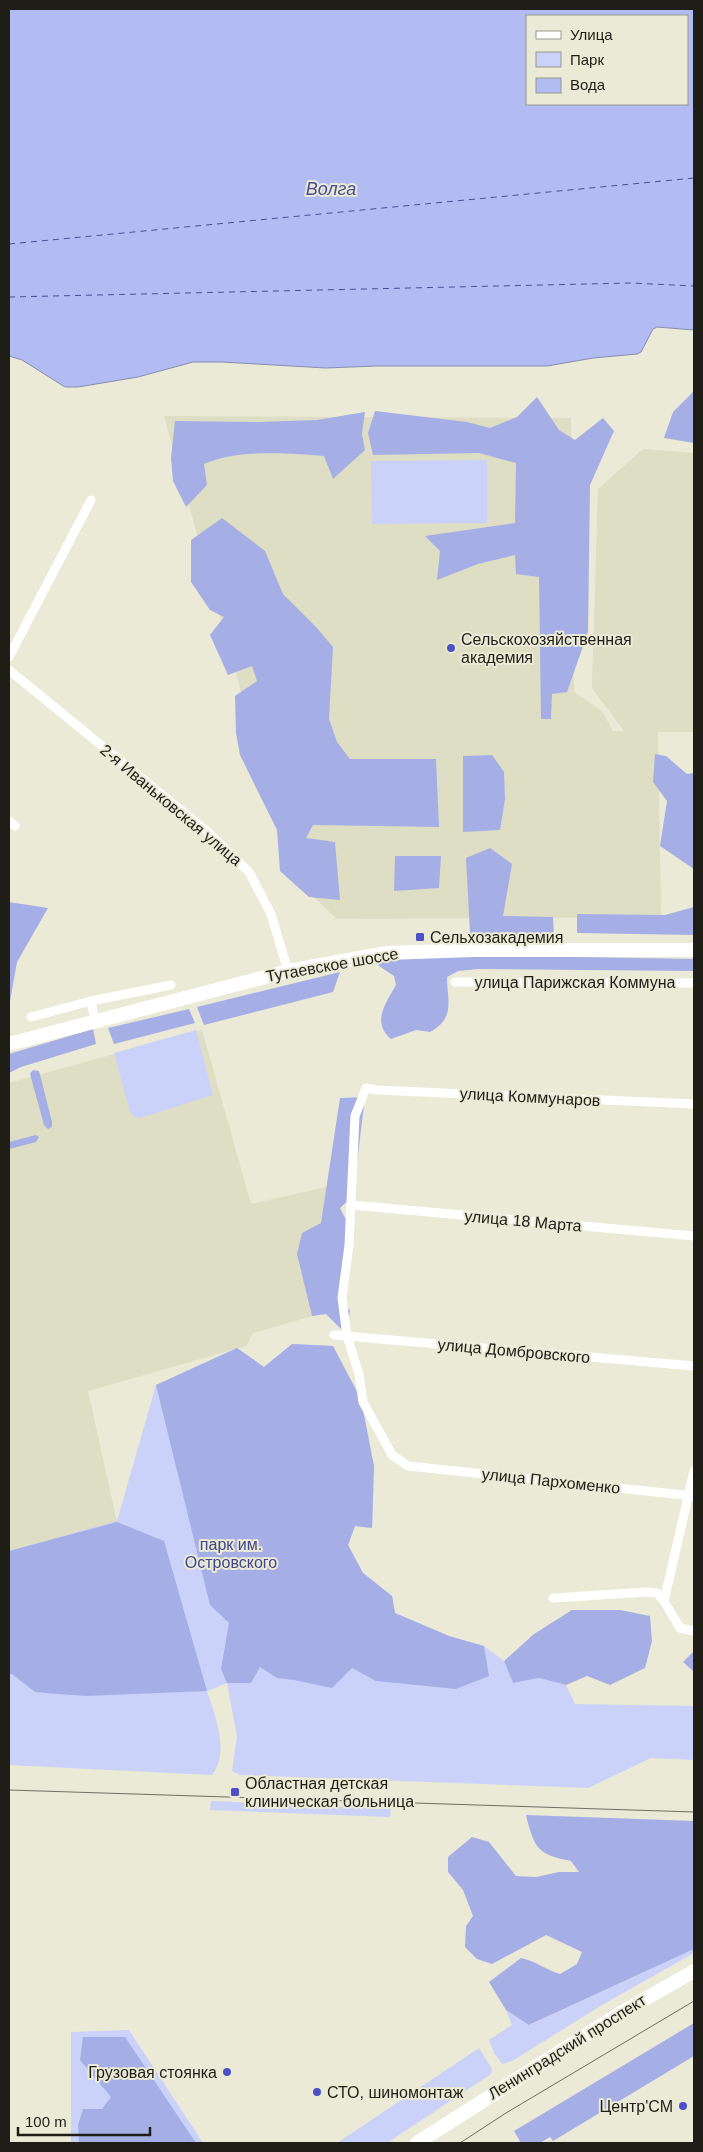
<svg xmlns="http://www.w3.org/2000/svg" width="703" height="2152" font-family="Helvetica,sans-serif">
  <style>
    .built { fill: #dedec4 }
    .green { fill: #cad2f9 }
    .forest { fill: #a5afe5 }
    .water { fill: #b2bcf3; stroke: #868db1; fill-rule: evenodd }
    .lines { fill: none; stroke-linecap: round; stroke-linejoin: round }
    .ferry { stroke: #485093; stroke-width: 1; stroke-dasharray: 6 5; stroke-linecap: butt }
    .minor { stroke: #fff; stroke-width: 9 }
    .primary { stroke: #fff; stroke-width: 14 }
    .tram { stroke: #707064; stroke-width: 1 }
    .poi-dot { fill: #4d50c6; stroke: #eaead6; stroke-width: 2 }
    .labels { text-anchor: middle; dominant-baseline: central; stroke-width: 4; stroke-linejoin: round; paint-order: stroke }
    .poi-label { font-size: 16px; fill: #1e1e17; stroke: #eaead6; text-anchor: start }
    .street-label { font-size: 16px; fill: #1e1e17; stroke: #eaead6 }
    .park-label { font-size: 16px; fill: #404789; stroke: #eaead6 }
    .water-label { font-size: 18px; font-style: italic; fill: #485093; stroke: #eaead6 }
  </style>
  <rect width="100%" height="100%" fill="#eaead6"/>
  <path class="built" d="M 164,416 L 571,418 L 574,692 L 602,711 L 613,731 L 624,731 L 592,688 L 598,489 L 643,449 L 694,453 L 694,732 L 658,732 L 661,917 L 337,919 L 293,878 Z
    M 202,1030 L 251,1204 L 331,1186 L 327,1312 L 253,1333 L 246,1346 L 88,1391 L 117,1522 L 9,1551 L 9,1083 Z"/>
  <path class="green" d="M 487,460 L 487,523 L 372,524 L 371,461 Z
    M 196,1030 L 213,1095 L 140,1118 L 135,1117 L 130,1112 L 114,1053 Z
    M 292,1344 L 333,1346 L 374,1466 L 372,1528 L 355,1526 L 348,1545 L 363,1573 L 392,1596 L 395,1613 L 449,1636 L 484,1646 L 504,1661 L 513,1683 L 539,1678 L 566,1685 L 575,1704 L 694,1706 L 694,1760 L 651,1758 L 588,1788 L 240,1775 L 232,1771 L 237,1736 L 227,1683 L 207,1691 C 215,1715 230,1753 212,1775 L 9,1765 L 9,1551 L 117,1521 L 156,1385 L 237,1348 L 264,1367 Z
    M 211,1801 L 391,1809 L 390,1817 L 210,1810 Z
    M 694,1949 L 694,1953 L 602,2005 L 512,2061 L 502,2064 L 494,2053 L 489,2040 L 512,2025 L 506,2010 L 530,2025 Z
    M 129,2030 L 203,2143 L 71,2143 L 71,2032 Z
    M 479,2048 L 492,2069 L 491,2074 L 387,2143 L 337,2143 Z"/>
  <path class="forest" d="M 694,391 L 694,443 L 664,438 L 673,412 Z
    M 537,397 L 559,430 L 575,440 L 603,418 L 614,431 L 590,485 L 588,632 L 567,692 L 552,694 L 551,719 L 541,719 L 539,577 L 516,574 L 515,555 L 478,564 L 437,580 L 440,551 L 425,536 L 515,523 L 516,463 L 479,453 L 373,455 L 368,433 L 375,411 L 467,422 L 490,428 L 517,417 Z
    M 365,412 L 362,434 L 365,450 L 333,479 L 324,456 C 288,453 238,449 204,464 L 207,485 L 186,507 L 173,481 L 171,458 L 175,421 L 258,422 L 317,420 Z
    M 222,518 L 265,551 L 283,594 L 317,628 L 333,647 L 329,719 L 337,742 L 350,759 L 436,759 L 439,827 L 313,825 L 306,838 L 335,842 L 340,900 L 309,897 L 280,871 L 277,830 L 240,755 L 236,733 L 235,696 L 257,681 L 252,666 L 228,675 L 210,635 L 224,617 L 210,610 L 191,582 L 191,540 Z
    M 655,754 L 666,756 L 687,774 L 694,773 L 694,869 L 660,846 L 667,801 L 653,782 Z
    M 492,755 L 504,772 L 505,799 L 500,830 L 463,832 L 463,756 Z
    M 490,848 L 512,864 L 503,916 L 553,917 L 554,937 L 480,939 L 470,933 L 466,858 Z
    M 395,856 L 441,856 L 439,888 L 394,891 Z
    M 9,902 L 48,908 L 17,962 L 9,1007 Z
    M 694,907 L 694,935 L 577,933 L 577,914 L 665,915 Z
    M 459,955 L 694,959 L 694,971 L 478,969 L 458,971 L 447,977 C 447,1000 456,1018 430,1032 L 416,1030 L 391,1039 C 371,1022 386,1003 396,985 L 394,976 L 379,966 L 377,962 L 389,958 Z
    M 340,972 L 333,992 L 204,1025 L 197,1007 Z
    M 189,1009 L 195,1023 L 114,1044 L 108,1028 Z
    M 93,1029 L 96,1044 L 21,1067 L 9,1073 L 9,1054 Z
    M 33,1070 L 39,1071 L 52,1122 L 52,1127 L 48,1129 L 44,1125 L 30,1074 Z
    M 365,1097 L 353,1196 L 340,1208 L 348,1224 L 342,1298 L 350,1311 L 348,1323 L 341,1329 L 326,1314 L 312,1316 L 297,1254 L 302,1233 L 321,1223 L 340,1098 Z
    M 36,1135 L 39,1137 L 36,1142 L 9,1149 L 9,1142 Z
    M 292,1344 L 333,1346 L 361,1399 L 374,1466 L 372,1528 L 355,1526 L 348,1545 L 363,1573 L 392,1596 L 395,1613 L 449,1636 L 484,1646 L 489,1676 L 456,1689 L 376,1681 L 352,1668 L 332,1688 L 294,1680 L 277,1678 L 260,1667 L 251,1683 L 227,1683 L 221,1669 L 229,1623 L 210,1605 L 156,1385 L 237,1348 L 264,1367 Z
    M 117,1522 L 164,1541 L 207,1691 L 86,1696 L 58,1694 L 35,1692 L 12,1674 L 9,1674 L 9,1551 Z
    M 572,1610 L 620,1610 L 650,1616 L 652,1641 L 645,1668 L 610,1685 L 587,1676 L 566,1685 L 539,1678 L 513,1683 L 504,1661 L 534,1634 Z
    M 694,1651 L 694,1672 L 683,1662 Z
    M 526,1815 L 694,1821 L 694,1949 L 529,2025 L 506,2010 L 489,1982 L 521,1958 C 536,1961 546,1970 560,1974 L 577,1964 L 582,1952 L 546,1935 L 492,1964 L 477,1959 L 465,1947 L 466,1926 L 473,1916 L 463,1890 L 448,1872 L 448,1857 L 472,1837 L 489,1842 L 516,1876 L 536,1877 L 559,1872 L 579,1872 L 571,1861 C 538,1855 534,1848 526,1815 Z
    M 694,2023 L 694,2056 L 553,2141 L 550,2137 L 540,2143 L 521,2143 L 514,2131 Z
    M 83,2037 L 125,2037 L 196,2143 L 79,2143 L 78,2125 L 83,2109 L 102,2109 L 111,2097 L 80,2060 Z"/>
  <path class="water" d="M 9,9 L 694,9 L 694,330 L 657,327 L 653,329 L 641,352 L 637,354 L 593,358 L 547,366 L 376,366 L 326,368 L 222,362 L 193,362 L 138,377 L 78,387 L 65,387 L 22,360 L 9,356 ZM 527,16 L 687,16 L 687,104 L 527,104 Z"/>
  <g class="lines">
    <path class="ferry" d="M 9,244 L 694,178
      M 9,297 L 631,283 L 694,286"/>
    <path class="minor" d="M 9,657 L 91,500
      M 9,670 L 210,834 L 249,872 L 271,914 L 288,971
      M 9,821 L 15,826
      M 455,982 L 694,983
      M 91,1001 L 95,1021
      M 31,1017 L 91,1001 L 171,985
      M 694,1104 L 376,1090 L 366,1088 L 355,1116 L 349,1245 L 342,1298 L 347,1336 L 359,1374 L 363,1402 L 392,1455 L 408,1466 L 694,1496
      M 351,1205 L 694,1236
      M 334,1335 L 694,1366
      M 694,1471 L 664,1601 L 680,1628 L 694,1631
      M 553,1598 L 648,1592 L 657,1593 L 664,1601"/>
    <path class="primary" d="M 9,1044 L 288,971 L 387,953 L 473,950 L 694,950
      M 417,2143 L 619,2014 L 694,1971"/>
    <path class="tram" d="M 9,1790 L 694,1812
      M 460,2143 L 506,2113 L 694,2001"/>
  </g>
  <g class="poi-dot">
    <circle cx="451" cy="648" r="5"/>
    <rect x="415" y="932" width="10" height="10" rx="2.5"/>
    <rect x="230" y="1787" width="10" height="10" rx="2.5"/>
    <circle cx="227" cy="2072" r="5"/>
    <circle cx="317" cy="2092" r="5"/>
    <circle cx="683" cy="2106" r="5"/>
  </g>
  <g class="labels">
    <g class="poi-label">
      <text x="461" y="639">Сельскохозяйственная<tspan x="461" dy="18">академия</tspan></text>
      <text x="430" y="937">Сельхозакадемия</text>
      <text x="245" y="1783">Областная детская<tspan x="245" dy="18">клиническая больница</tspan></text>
      <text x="217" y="2072" text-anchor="end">Грузовая стоянка</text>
      <text x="327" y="2092">СТО, шиномонтаж</text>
      <text x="673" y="2106" text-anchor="end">Центр'СМ</text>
    </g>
    <g class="street-label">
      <text transform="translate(171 805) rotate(40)">2-я Иваньковская улица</text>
      <text transform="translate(332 965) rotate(-10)">Тутаевское шоссе</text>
      <text x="575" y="982">улица Парижская Коммуна</text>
      <text transform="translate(530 1097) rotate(3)">улица Коммунаров</text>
      <text transform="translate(523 1221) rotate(5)">улица 18 Марта</text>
      <text transform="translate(514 1351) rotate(5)">улица Домбровского</text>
      <text transform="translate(551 1481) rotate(6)">улица Пархоменко</text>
      <text transform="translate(567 2047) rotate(-32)">Ленинградский проспект</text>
    </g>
    <g class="park-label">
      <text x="231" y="1544">парк им.<tspan x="231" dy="18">Островского</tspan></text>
    </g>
    <g class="water-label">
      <text x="331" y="189">Волга</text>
    </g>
  </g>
  <rect width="703" height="2152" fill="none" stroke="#1e1e17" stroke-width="20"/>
  <rect x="526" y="15" width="162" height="90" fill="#eaead6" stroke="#98988a"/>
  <rect x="536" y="31" width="25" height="8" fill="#ffffff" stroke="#98988a"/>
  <text x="570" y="40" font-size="15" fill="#1e1e17">Улица</text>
  <rect x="536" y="52" width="25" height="15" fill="#cad2f9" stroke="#98988a"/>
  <text x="570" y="65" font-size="15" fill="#1e1e17">Парк</text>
  <rect x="536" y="78" width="25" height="15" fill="#b2bcf3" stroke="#98988a"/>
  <text x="570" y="90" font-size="15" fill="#1e1e17">Вода</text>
  <path d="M18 2127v8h132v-8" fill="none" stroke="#1e1e17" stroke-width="2.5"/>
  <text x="25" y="2127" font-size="15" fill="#1e1e17" stroke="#eaead6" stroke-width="4" paint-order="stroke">100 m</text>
</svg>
